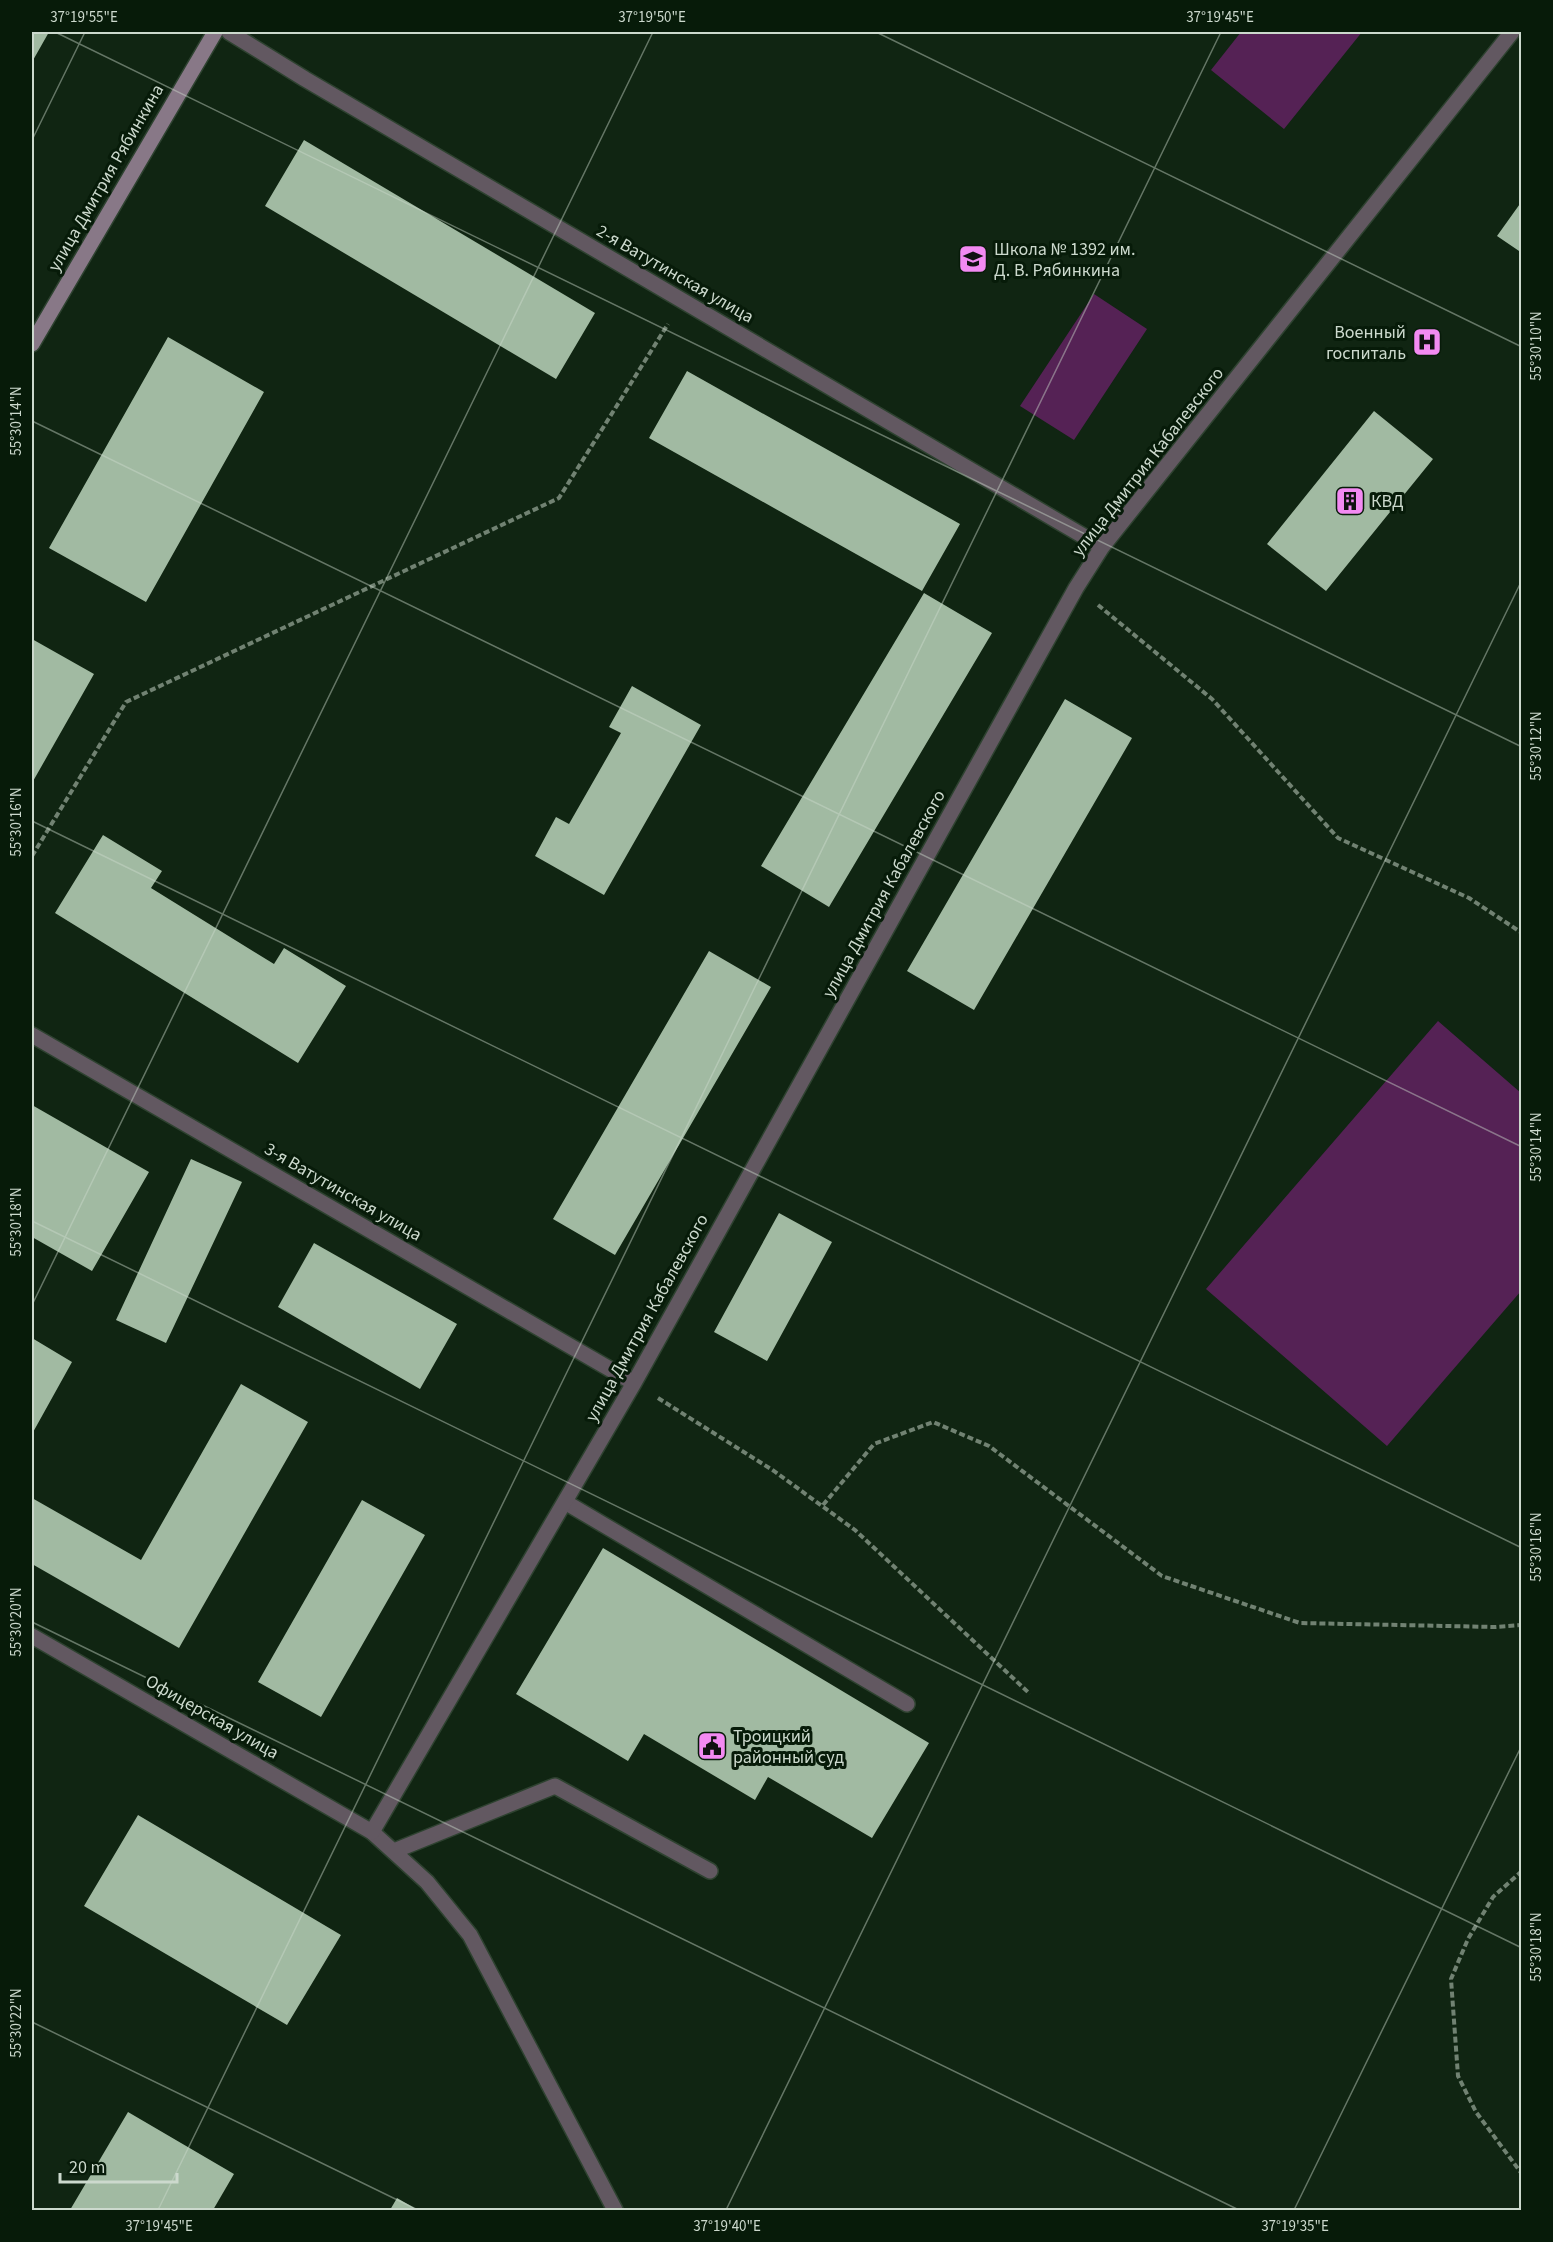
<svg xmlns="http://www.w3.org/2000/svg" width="1553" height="2242" font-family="'Source Sans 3',sans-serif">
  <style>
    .green { fill: #525 }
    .building { fill: #a1baa2 }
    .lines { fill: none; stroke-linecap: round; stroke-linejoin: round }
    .lane-casing { stroke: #2e4230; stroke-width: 18 }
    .street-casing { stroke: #2e4230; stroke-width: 18 }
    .secondary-casing { stroke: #2e4230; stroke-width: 18 }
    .path { stroke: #718272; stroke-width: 4; stroke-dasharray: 6 3; stroke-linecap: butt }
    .lane { stroke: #625861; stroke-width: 15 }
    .street { stroke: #625861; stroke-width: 15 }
    .secondary { stroke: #887887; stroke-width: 15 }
    .ticks { fill: none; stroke: #ccd9cd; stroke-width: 1.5; stroke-opacity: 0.45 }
    .labels { text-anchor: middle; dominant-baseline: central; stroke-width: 6; stroke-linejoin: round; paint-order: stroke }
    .street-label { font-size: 18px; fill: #ccd9cd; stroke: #071b09 }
    .poi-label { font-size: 18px; fill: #ccd9cd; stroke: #071b09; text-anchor: start }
    .neatline { fill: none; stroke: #ccd9cd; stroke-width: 2 }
    .ticks-label { font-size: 15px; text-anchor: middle; fill: #ccd9cd }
  </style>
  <rect width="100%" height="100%" fill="#102512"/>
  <path class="green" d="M 1241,32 L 1362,32 L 1284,129 L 1211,70 Z
    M 1094,294 L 1147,329 L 1074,440 L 1020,406 Z
    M 1438,1021 L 1521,1093 L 1521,1291 L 1387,1446 L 1206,1289 Z"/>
  <path class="building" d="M 32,32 L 49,32 L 32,62 Z
    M 304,140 L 595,313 L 556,379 L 265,206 Z
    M 1522,201 L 1522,253 L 1497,236 Z
    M 168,337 L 264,392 L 146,602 L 49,548 Z
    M 687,371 L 960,524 L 922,591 L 649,438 Z
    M 1374,411 L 1433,459 L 1326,591 L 1267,544 Z
    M 924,593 L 992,633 L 829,907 L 761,866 Z
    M 32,639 L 94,674 L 32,783 Z
    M 632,686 L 701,725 L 604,895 L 535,856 L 556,817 L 569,824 L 621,733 L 609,727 Z
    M 1065,699 L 1132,738 L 974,1010 L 907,971 Z
    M 103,835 L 162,871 L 151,888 L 274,964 L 284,948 L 346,986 L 298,1063 L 55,913 Z
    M 709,951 L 771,987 L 615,1255 L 553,1219 Z
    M 32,1105 L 149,1172 L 92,1271 L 32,1237 Z
    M 191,1159 L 242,1182 L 166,1343 L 116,1320 Z
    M 779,1213 L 832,1242 L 767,1361 L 714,1332 Z
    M 314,1243 L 457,1324 L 420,1389 L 278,1307 Z
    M 32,1338 L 72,1362 L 32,1434 Z
    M 241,1384 L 308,1422 L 179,1648 L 32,1564 L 32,1498 L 141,1560 Z
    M 362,1500 L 425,1535 L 321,1717 L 258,1682 Z
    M 603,1548 L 929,1743 L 872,1838 L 768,1777 L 755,1800 L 644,1734 L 628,1761 L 516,1694 Z
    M 138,1815 L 341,1935 L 287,2025 L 84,1906 Z
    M 128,2112 L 234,2174 L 213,2210 L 70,2210 Z
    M 397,2198 L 418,2210 L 390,2210 Z"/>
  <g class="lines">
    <g class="lane-casing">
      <path id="lane" d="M 565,1502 L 907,1704
        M 372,1832 L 427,1882 L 470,1935 L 615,2210
        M 394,1851 L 555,1786 L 710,1871"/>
    </g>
    <g class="street-casing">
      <path id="street" d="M 229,32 L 305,79 L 1102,547
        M 32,1035 L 634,1383
        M 32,1636 L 372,1832 L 634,1383 L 1076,588 L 1102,547 L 1512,32"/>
    </g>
    <g class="secondary-casing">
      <path id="secondary" d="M 32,344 L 215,32"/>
    </g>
    <path class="path" d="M 1098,605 L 1212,699 L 1338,838 L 1469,898 L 1522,933
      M 32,856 L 126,702 L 559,498 L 668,324
      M 658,1398 L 774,1471 L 855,1530 L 1030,1694
      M 823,1505 L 874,1444 L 933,1422 L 989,1446 L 1162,1576 L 1300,1623 L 1496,1627 L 1522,1625
      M 1522,1871 L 1493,1897 L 1468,1939 L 1451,1979 L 1458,2076 L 1476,2112 L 1522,2174"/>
    <use href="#lane" class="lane"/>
    <use href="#street" class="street"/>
    <use href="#secondary" class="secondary"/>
  </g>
  <path class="ticks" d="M 55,32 L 1522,747M 876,32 L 1522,347M 32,140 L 85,32M 32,421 L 1522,1147M 32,821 L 1522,1548M 32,1221 L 1522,1948M 32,1305 L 653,32M 32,1622 L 1239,2210M 32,2022 L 418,2210M 158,2210 L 1221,32M 726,2210 L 1522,580M 1294,2210 L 1522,1745"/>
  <defs>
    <g id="school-square" transform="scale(1.5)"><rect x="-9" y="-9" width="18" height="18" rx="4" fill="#f38af2" stroke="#071b09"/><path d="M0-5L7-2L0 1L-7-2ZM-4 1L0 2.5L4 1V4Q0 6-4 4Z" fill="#111"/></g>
    <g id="hospital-square" transform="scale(1.5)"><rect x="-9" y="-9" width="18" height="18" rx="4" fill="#f38af2" stroke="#071b09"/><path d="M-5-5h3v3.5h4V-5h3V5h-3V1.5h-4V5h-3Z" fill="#111"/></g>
    <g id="building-square" transform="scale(1.5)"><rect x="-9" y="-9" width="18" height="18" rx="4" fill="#f38af2" stroke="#071b09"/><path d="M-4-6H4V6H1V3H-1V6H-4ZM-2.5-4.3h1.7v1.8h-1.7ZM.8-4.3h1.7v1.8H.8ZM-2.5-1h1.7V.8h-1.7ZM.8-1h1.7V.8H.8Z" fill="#111"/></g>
    <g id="civic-square" transform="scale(1.5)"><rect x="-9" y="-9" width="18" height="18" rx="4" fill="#f38af2" stroke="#071b09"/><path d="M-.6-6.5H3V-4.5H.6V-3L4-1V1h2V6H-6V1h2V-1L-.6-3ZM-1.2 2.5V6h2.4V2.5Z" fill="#111"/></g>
  </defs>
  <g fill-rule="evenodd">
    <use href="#school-square" x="973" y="259"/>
    <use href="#hospital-square" x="1427" y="342"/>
    <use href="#building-square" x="1350" y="501"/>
    <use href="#civic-square" x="712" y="1746"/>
  </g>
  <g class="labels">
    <g class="street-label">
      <text transform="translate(106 178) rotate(-60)">улица Дмитрия Рябинкина</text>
      <text transform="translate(675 274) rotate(30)">2-я Ватутинская улица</text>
      <text transform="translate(1148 462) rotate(-52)">улица Дмитрия Кабалевского</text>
      <text transform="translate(884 894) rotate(-61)">улица Дмитрия Кабалевского</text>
      <text transform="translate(343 1192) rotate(30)">3-я Ватутинская улица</text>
      <text transform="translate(647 1318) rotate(-61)">улица Дмитрия Кабалевского</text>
      <text transform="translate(212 1717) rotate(30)">Офицерская улица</text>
    </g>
    <g class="poi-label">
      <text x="994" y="249">Школа № 1392 им.<tspan x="994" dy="21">Д. В. Рябинкина</tspan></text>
      <text x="1406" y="332" text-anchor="end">Военный<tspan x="1406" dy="21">госпиталь</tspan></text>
      <text x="1371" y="501">КВД</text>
      <text x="733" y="1736">Троицкий<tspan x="733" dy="21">районный суд</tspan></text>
    </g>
  </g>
  <rect width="1553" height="2242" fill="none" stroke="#071b09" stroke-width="66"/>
  <path d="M60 2173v9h117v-9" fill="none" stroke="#ccd9cd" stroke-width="3"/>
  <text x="69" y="2173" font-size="18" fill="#ccd9cd" stroke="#071b09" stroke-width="4.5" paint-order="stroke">20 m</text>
  <rect x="33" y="33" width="1487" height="2176" class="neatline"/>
  <g class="ticks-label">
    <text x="84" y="22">37°19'55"E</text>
    <text x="652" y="22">37°19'50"E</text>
    <text x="1220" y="22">37°19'45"E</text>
    <text transform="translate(1536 346) rotate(-90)" y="5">55°30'10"N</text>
    <text transform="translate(16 421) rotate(-90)" y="5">55°30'14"N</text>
    <text transform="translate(1536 746) rotate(-90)" y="5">55°30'12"N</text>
    <text transform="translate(16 822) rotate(-90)" y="5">55°30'16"N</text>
    <text transform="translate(1536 1147) rotate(-90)" y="5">55°30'14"N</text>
    <text transform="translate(16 1222) rotate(-90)" y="5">55°30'18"N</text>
    <text transform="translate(1536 1547) rotate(-90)" y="5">55°30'16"N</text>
    <text transform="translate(16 1622) rotate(-90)" y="5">55°30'20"N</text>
    <text transform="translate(1536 1947) rotate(-90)" y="5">55°30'18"N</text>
    <text transform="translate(16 2023) rotate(-90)" y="5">55°30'22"N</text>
    <text x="159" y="2231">37°19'45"E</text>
    <text x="727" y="2231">37°19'40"E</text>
    <text x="1295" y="2231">37°19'35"E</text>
  </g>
</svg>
